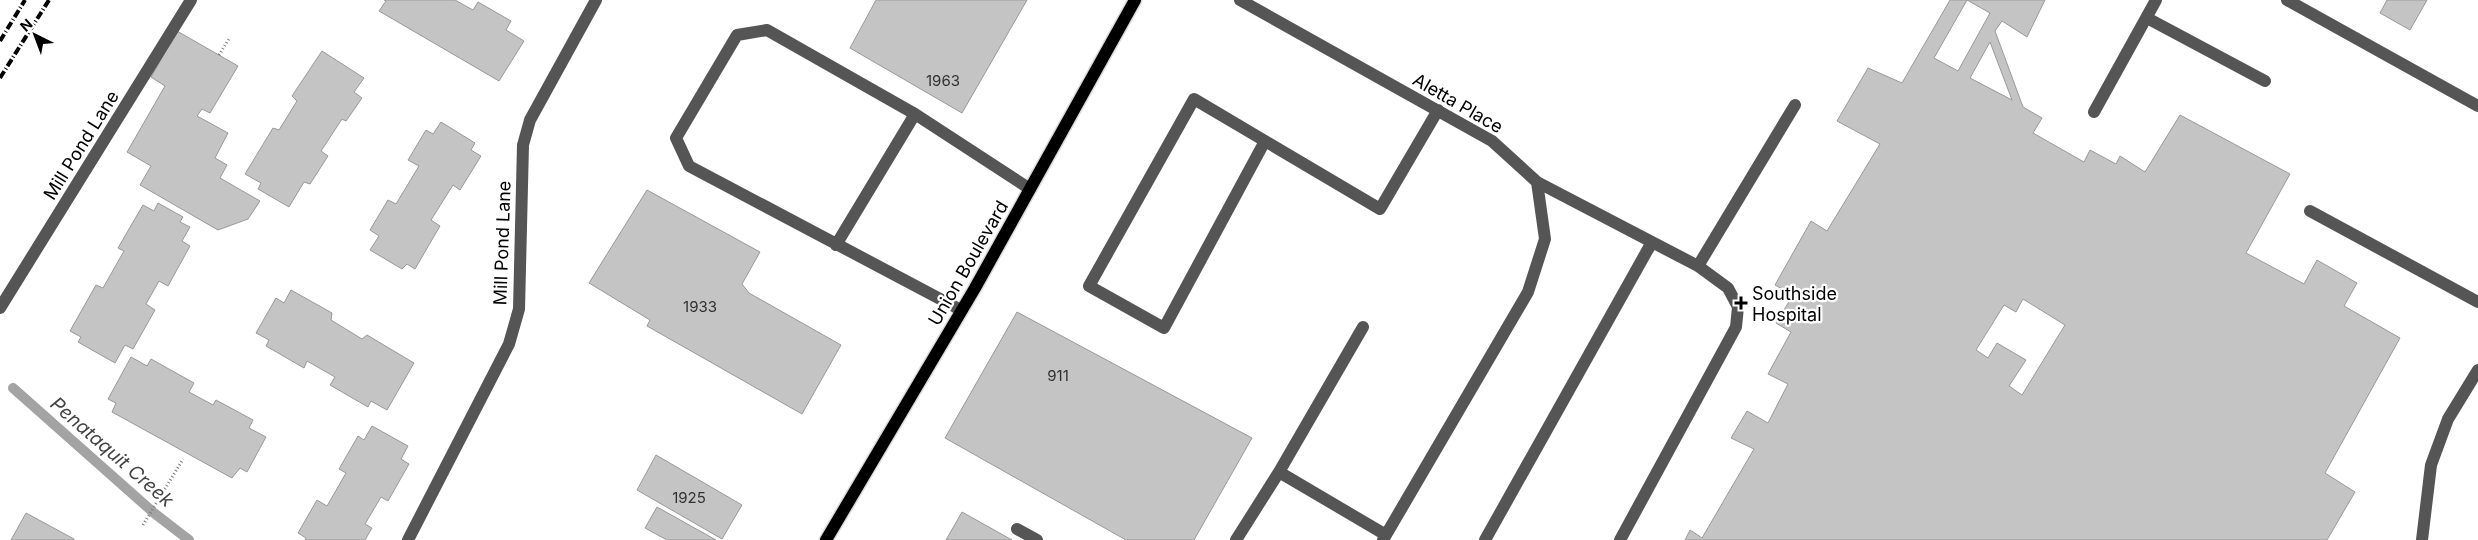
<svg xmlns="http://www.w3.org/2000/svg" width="2478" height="540" font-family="Inter,sans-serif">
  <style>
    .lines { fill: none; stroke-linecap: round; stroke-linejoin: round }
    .stream { stroke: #a3a3a3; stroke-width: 10 }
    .building { fill: #c4c4c4; stroke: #999; fill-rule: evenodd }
    .major-casing { stroke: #dbdbdb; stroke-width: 15 }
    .path { stroke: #777; stroke-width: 3; stroke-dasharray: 1 2.5; stroke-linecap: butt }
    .minor { stroke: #555; stroke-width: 12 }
    .major { stroke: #000; stroke-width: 12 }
    .rail { stroke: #000; stroke-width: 4; stroke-dasharray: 8 2.5 1 2.5; stroke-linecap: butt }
    .poi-dot { fill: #000; stroke: #fff; stroke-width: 2 }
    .labels { text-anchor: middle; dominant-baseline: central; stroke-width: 4.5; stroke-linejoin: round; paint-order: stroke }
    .number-label { font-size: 15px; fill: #313131 }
    .street-label { font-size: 18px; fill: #000; stroke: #fff }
    .poi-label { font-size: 18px; fill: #000; stroke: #fff; text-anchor: start }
    .water-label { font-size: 19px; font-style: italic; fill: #444; stroke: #fff }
  </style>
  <rect width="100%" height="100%" fill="#fff"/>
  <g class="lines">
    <path class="stream" d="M 13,388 L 154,513 L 189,540"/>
  </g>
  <path class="building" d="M 384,0 L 455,0 L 473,10 L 478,2 L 511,21 L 506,30 L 524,41 L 499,81 L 379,11 L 386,1 Z
    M 876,0 L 1027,0 L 962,113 L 850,48 Z
    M 1950,0 L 1967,0 L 1934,58 L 1958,71 L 1990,13 L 1967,0 L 2045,0 L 2027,37 L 2002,21 L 1995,31 L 2023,107 L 2042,118 L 2033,133 L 2084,162 L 2090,150 L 2116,164 L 2120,156 L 2145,172 L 2180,115 L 2290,174 L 2246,253 L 2304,284 L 2317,260 L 2357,283 L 2344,306 L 2400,338 L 2325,473 L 2355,492 L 2327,540 L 1685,540 L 1690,530 L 1702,538 L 1754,449 L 1731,438 L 1747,411 L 1768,423 L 1788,384 L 1768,374 L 1791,332 L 1776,323 L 1793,295 L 1775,285 L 1811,221 L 1827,231 L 1880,144 L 1837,121 L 1868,68 L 1902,83 ZM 1990,42 L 2012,100 L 1970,78 ZM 2023,299 L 2065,325 L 2022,395 L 2009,386 L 2026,360 L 1997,343 L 1988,358 L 1976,350 L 2004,305 L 2016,312 Z
    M 2387,0 L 2427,0 L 2410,30 L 2380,13 Z
    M 177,31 L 238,66 L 210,113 L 202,109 L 197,116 L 228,133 L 215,158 L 227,165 L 220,178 L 260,201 L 248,219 L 218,230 L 140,185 L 151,166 L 127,152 L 165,86 L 151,77 Z
    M 322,51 L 364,78 L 354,92 L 362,98 L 346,121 L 342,119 L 321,151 L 328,156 L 310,184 L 304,182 L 289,207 L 258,189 L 261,183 L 245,174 L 273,128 L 279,130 L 297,101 L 292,96 Z
    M 441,122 L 475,143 L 471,150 L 481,156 L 460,190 L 453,185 L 431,220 L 440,226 L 415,269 L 407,264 L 402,269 L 370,250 L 379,236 L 370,230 L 388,200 L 396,204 L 419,166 L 408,160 L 426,130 L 433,134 Z
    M 647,190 L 760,252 L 742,284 L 749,293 L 841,345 L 802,414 L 647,326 L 650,320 L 589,283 Z
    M 158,203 L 183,217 L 180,222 L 190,227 L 182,241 L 190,246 L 168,286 L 159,281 L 146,304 L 155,310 L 133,349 L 125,345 L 115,363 L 78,342 L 81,337 L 70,331 L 96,285 L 103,288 L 124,251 L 118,248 L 143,205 L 154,211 Z
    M 291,290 L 332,313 L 331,320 L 362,339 L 367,335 L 414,363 L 387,410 L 371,401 L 368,407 L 330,385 L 335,377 L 307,361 L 304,368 L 266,346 L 269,340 L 256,333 L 276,298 L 284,303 Z
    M 1017,312 L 1252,438 L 1194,540 L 1126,540 L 945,438 Z
    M 131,357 L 147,366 L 151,359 L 194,383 L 189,392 L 213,405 L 216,400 L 253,420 L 249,428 L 266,437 L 247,472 L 240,468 L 232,478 L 112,412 L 116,403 L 108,399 Z
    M 372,426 L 408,446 L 401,459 L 409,464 L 388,501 L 381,497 L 365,524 L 372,528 L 365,540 L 305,540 L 306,538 L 298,533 L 317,500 L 327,506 L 346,473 L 339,469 L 358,436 L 364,440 Z
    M 656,455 L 742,505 L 722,539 L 637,490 Z
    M 657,507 L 716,540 L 667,540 L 645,528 Z
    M 962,512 L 1012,540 L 946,540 Z
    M 26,513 L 74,539 L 74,540 L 11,540 Z"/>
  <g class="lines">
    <g class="major-casing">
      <path id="major" d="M 826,540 L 975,288 L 1135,0"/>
    </g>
    <path class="path" d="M 219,55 L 230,37
      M 143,525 L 183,459"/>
    <path class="minor" d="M 1240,0 L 1492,141 L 1537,182 L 1545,239 L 1528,292 L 1383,540
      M 2287,0 L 2478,106
      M 2147,18 L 2265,81
      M 2094,112 L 2156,0
      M 1265,141 L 1164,328 L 1089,286 L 1194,99 L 1380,209 L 1438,110
      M 1537,182 L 1698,266 L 1728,288 L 1738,307 L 1736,327 L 1620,540
      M 2310,211 L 2478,302
      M 836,245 L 915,114
      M 1698,266 L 1795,105
      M 0,308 L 191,0
      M 961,310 L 689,166 L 676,138 L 737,35 L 767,30 L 915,114 L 1030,189
      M 1279,472 L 1386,535
      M 1017,529 L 1037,540
      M 408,540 L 509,344 L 519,309 L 523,145 L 530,120 L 596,0
      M 1236,540 L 1279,472 L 1363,327
      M 1485,540 L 1652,242
      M 2422,540 L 2431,465 L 2448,419 L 2478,370"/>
    <use href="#major" class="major"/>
    <path class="rail" d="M 0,41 L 25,0
      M 0,78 L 49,0"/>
  </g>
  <path class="poi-dot" d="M1738.5 295.5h5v5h5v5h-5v5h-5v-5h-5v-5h5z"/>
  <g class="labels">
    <g class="number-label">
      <text x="943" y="80">1963</text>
      <text x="700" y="306">1933</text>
      <text x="1058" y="375">911</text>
      <text x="689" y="497">1925</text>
    </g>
    <g class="street-label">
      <text transform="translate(1458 103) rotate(30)">Aletta Place</text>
      <text transform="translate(81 145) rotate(-58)">Mill Pond Lane</text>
      <text transform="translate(502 243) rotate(-88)">Mill Pond Lane</text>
      <text transform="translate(968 263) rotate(-60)">Union Boulevard</text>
    </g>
    <g class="poi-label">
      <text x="1752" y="293">Southside<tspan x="1752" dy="21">Hospital</tspan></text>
    </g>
    <g class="water-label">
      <text transform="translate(112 452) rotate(41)">Penataquit Creek</text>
    </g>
  </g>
  <g transform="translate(35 35) rotate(318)" stroke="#ffffff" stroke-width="4" paint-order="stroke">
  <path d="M0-4L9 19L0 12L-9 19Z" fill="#000000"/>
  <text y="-8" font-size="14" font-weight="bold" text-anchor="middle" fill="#000000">N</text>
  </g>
</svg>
